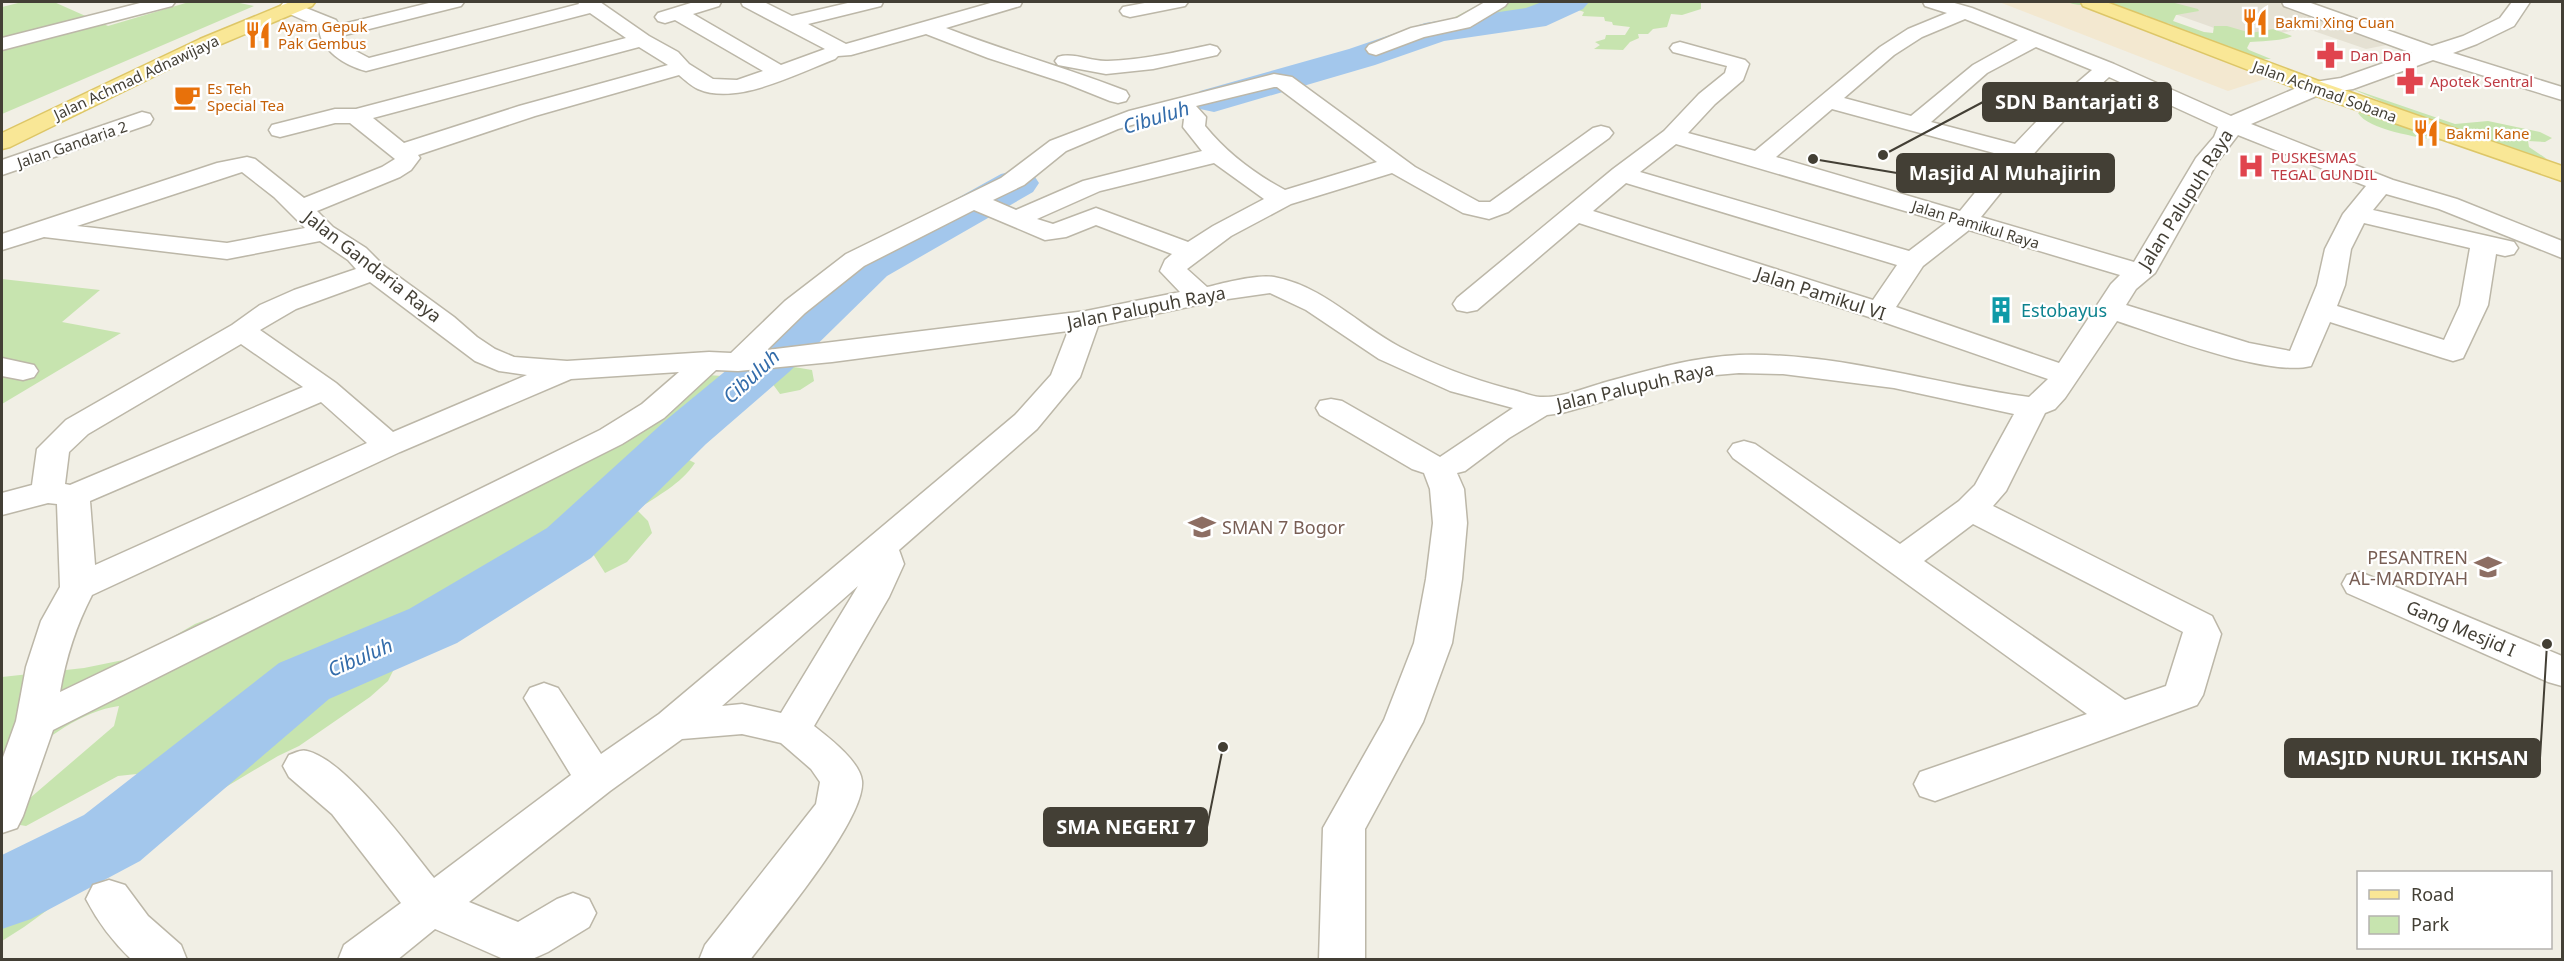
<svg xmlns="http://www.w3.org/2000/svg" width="2564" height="961" viewBox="0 0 2564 961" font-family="'Noto Sans',sans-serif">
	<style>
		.residential { fill: #e5e1d3 }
		.commercial { fill: #f3e8d0 }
		.green { fill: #c7e4af }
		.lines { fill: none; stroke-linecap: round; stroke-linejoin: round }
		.river { fill: #a3c7ec; fill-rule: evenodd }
		.minor-casing { stroke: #bcb7a8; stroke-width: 3 }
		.primary-casing { stroke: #ddc667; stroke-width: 3 }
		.minor { fill: #fff; fill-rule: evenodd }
		.primary { fill: #f9e796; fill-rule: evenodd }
		.labels { text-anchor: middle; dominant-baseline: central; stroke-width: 4.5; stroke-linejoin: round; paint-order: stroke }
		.far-food-label { font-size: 15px; fill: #c56008; stroke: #fff; text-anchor: start }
		.far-health-label { font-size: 15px; fill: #be3a42; stroke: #fff; text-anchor: start }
		.far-street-label { font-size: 15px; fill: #433f35; stroke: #fff }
		.street-label { font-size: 18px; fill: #433f35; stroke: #fff }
		.culture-label { font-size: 18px; fill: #0d838f; stroke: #fff; text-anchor: start }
		.education-label { font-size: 18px; fill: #785e54; stroke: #fff; text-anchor: start }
		.water-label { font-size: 20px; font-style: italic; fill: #336caa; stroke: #fff }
		.leader { fill: none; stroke: #433f35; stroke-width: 2 }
		.callout-dot { fill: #433f35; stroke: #fff; stroke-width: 2 }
		.callout { fill: #433f35; stroke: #433f35; stroke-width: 2 }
		.callout-label { font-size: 20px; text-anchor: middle; font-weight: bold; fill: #fff }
	</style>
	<rect width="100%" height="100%" fill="#f1efe5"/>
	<path class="residential" d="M2141,2h136l120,41 -31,6 -61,-21 -57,12z"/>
	<path class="commercial" d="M1999,2h78l194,75 -43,14z"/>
	<path class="green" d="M22,2h32l54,24 81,-24h46l19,4 -252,108v-107z
		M1490,2h220h-9v7l-19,6 -11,-1 -4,13 -14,2 -5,5h-10l1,4 -9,4 -7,8 -29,-1 6,-4 -5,-3 10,-3 1,-4h19l5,-8 -17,-2 -1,-3 -7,-1 -1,-4 -22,-1 2,-4c-9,-4 -31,-6 -40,-4 -8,2 -11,6 -19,4v7l-7,5 -10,-2 7,-6 -24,-3c-7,15 -23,10 -36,7v-3l19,-10 15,-3z
		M2067,2h104l27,7 1,2 -23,4 -3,6 31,11 9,1 1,-7h13l24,7 22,-4 19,7c-8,5 -32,5 -42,6l-3,6 2,2 22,9h-11l-23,-9 -33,3 -35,-12 -2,-4 26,-2 -23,-11 -15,-3 -9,-6 -23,-4c-12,-11 -38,-1 -56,-9z
		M2350,88l105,36 33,-3 52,11 12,6 -7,4 -17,-1 1,6 18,12 -100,-20 -9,2c-19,-4 -70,-11 -80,-28l24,-6 3,-4z
		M2,279l98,11 -38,32 59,11 -119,71z
		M794,367l18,3 2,11 -14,9 -20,4 -8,-11c-59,1 -63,18 -95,61l4,12 14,7c-15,22 -37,32 -58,47l11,11 4,12 -25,29 -22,11 -17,-27 -19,-3 -119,75 -17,8 -28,21 -17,34 -18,16 -71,49 -21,10 -151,90 -28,20 -24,24 -51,37 -22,14v-47l115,-75 24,-23 5,-23 -28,3 -92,50 -24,-4 112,-96 5,-20c-44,6 -86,42 -117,72v-101l82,-9 54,-11 57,-33 59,-23 254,-126 29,-7 171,-93 42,3z"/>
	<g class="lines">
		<path class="river" d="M1542,2h47l-6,7 -37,17 -102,15 -69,24 -161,47 -14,-3 -6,-9 6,-9 149,-42 76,-26 101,-15z
			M1017,170l16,4 6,9 -6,9 -146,84 -98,96 -83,72 -115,114 -134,85 -128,56 -189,162 -109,58 -29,10v-74l82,-40 195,-152 130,-54 138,-81 119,-108 85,-70 102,-94 148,-82z"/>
		<defs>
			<path id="minor" d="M144,2h31l-3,4 -170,44v-12z
				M291,2l45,18 3,5 94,-23h31l-3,4 -120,30 7,11 21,11 210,-54 -1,-2h22l49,34 29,16 11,12 24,15 24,1 26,-9 -88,-51 -10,3 -7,-2 -3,-4 3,-4 36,-11h27l-2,4 -26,8 88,51 44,-16 -82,-43 -2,-4h23l28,14 60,-14h31l-2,4 -73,18 38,20 148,-42h28l-2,4 -74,22c59,23 121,40 180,63l3,5 -3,5 -8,2 -8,-2 -45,-18 -77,-25 -62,-24 -75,21 -13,1 -3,3c-37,14 -98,47 -137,30 -7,-3 -13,-9 -19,-14l-144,41 -117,39 2,3 -9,12 -11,7 -83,34 16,16 33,21 18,18 70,51 23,20 18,12 19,8 53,4 142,-9 22,1 54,-52 61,-47 155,-76 49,-37 79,-30 145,-37 18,3 123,90 64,35h11l103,-74 8,-2 8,2 4,5 -4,5 -101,74 -19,7 -26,-6 -71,-40 -101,31 -60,32 -44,33 20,18c17,-4 50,-13 67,-10 49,9 83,47 126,70 34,18 72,32 109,42 10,2 21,7 31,8 22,1 45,-9 66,-15 44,-12 87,-25 133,-27 98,-3 194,29 290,42l19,-18 -179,-62 -290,-94 -102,87 -10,2 -10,-2 -4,-6 4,-6 156,-129 51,-38 35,-37 26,-21 2,-7 -54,-14 -3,-4 3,-4 7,-2 65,18 4,4 -6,16 -28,24 -27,29 67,18 125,-104 28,-18 39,-16 -22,-7 -2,-4h28l21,6 142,56 117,52 77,-33 33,-5 71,-25 -128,-47 -2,-4h26l124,44 31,-10 37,-18 12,-16h18l-16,24 -37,18 -24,9 109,34v13l-129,-40 -80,29 -32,5 -70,30 142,56 64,19 105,42v17l-123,-49 -53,-15 -13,16 141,32 4,6 -4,6 -9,2 -9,-2 -8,51 -25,53 -10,3 -10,-3 -113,-36 -19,44c-43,11 -149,-30 -194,-45l-52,77 -10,11 -10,4 -39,78 -13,15 219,110 9,18 -18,61 -6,10 -262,96 -15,-5 -6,-12 6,-12 167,-58 -354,-256 -5,-7 5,-7 11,-3 11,3 145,100 59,-43 16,-16 39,-71 -120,-26 -111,-14 -44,-1 -35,3 -32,6 -110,31 -15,2 -38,23 -44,33 -8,2 7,16 3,34 -5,56 -10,64 -29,79 -58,107v131h-46l4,-132 61,-108 30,-77 12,-64 7,-56 -3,-34 -6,-16 -12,-4 -92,-54 -4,-7 4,-7 11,-2 11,2 98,56 73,-49 -63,-17 -71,-32 -73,-49 -36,-17 -49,7 -123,26 -18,51 -43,52 -138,121 5,14 -15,33 -75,129c14,11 46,35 48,55 4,38 -86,144 -112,179h-51l6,-15 111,-141 4,-22 -9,-13 -30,-26 -39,-9 -60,5 -72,52 -141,111 49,20 39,-23 16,-6 16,6 7,14 -7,14 -41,25 -18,8 -29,-2 -66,-29 -38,31h-59l6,-15 57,-42 -69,-89 -43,-37 -6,-11 6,-11c6,-2 12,-6 18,-4 39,9 101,95 127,127l137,-103 -47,-77 6,-10 14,-5 14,5 43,66 58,-40 356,-299 36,-40 17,-44 -236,31 -94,9 -22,-1 -52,48 -42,26 -569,286 -30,86 -6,12 -15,5v-73l14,-39 10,-54 15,-46 19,-34 -3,-83 -9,-1 -46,12v-22l30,-8 5,-36 29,-29 166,-95 28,-20 34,-15 62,-21 -8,-9 -28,-19 -93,18 -183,-22 -42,13v-16l215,-71 30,-6 8,2 49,39 78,-31 13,-8 -45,-36h-15l-55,14 -8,-2 -3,-5 3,-5 63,-16h21l270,-71 -36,-25 -224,58c-20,-5 -47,-21 -47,-44l-36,-16 -3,-4 3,-4zM1965,19l53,21 -45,25 -62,51 -67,-18 50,-43 28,-18zM639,47l29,18 -149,41 -115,37 -31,-25zM2036,47l56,23 -34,29 -43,45 -84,-22 56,-49zM2109,77l109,50 -4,10 -18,21 -62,104 -153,-45c40,-50 80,-97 128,-140zM1274,87h3l100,75 -92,28c-30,-16 -58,-37 -80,-64l1,-9 -10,-11zM1832,109l173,47 -45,55 -184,-54zM1176,112l8,7 -1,8 19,24 -119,30 -67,29 -23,-10 31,-15 42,-34 52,-22zM2238,135l128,51 -23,28 -18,35 -8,36 -27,66 -41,-8 -123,-38 10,-16 19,-16 63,-112zM1676,144l270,79 -37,28 -269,-79zM1214,163l50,36 -51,27 -25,16 -92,-34 -43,16 -16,-5 63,-28zM242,172l32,25 31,31 -78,15 -150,-17zM1626,183l271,82 -24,35 -280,-89zM974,210l71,30 21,-3 30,-12 76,29 -7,6 -5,11 20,21 -94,19 -319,39 38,-37 59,-47zM2364,223l106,25 -10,57 -16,35 -107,-34 8,-21 6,-36zM1969,230l151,45 -9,9 -52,79 -163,-56 27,-41zM370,282l105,79 24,10 28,4 -134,57 -57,-49 -76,-53 36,-21zM241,344l62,43 -233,98 -5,-1 4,-32 19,-18zM679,372l-37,32 -42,26 -263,129 -277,133c6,-35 16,-66 32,-97l308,-143 171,-73zM321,402l46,41 -272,122 -5,-64zM1973,524l210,108 -17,54 -41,14 -201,-139zM858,586l-77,127 -39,-9 -20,2z
				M1150,2h38l-3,4 -55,11 -7,-2 -3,-4 3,-4z
				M1485,2h23l-3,4 -35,21 -46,10 -48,18 -7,-2 -3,-4 3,-4 42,-17 46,-10z
				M1210,45l7,2 3,4 -3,4 -64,14 -47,5 -48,-9 -3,-4 3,-4c16,-5 33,5 50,4 35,-1 68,-9 102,-16z
				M142,112l8,2 3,5 -3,5 -148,51v-15z
				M2,358l32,7 4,6 -4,6 -11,3 -21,-4z
				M2360,572l202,84v30l-14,-4 -201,-89 -5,-9 5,-9z
				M109,880l16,5 23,31 33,29 6,15h-55c-19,-18 -34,-38 -46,-61l7,-14z"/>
			<path id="primary" d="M290,2h25l-3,4 -98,41 -204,100 -8,2v-16l198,-94z
				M2081,2h25l218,81 238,83v15l-254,-88 -225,-87z"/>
		</defs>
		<use href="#minor" class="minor-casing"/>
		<use href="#primary" class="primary-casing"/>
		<use href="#minor" class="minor"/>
		<use href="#primary" class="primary"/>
	</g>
	<defs>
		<symbol id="restaurant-bare" viewBox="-9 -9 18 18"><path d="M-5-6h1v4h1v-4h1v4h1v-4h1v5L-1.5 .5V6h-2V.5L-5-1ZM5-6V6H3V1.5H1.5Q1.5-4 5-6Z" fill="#e8710a" stroke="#fff" stroke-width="2.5" paint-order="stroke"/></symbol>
		<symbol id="pharmacy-bare" viewBox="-9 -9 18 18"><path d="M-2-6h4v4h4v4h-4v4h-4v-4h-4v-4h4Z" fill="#e0444e" stroke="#fff" stroke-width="2.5" paint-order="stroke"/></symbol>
		<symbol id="cafe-bare" viewBox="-9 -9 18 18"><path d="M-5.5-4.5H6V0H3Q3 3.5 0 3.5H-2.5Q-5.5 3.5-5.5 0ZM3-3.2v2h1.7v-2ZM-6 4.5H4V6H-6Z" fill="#e8710a" stroke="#fff" stroke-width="2.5" paint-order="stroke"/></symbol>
		<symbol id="hospital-bare" viewBox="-9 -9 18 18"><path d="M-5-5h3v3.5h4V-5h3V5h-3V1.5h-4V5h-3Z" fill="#e0444e" stroke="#fff" stroke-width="2.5" paint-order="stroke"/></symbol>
		<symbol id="building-bare" viewBox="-9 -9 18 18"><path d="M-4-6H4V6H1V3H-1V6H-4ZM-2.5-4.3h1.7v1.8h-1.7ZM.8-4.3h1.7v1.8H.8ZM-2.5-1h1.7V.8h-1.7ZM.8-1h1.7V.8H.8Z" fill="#0f9aa8" stroke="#fff" stroke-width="2.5" paint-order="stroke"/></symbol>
		<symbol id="school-bare" viewBox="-9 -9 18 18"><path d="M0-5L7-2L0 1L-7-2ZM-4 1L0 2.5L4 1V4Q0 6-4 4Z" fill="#8d6e63" stroke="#fff" stroke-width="2.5" paint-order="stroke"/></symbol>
	</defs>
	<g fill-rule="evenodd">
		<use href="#restaurant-bare" x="2236" y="3" width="38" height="38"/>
		<use href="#restaurant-bare" x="239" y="16" width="38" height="38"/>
		<use href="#pharmacy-bare" x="2311" y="36" width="38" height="38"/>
		<use href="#pharmacy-bare" x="2391" y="62" width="38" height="38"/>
		<use href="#cafe-bare" x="168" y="78" width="38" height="38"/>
		<use href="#restaurant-bare" x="2407" y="114" width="38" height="38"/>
		<use href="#hospital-bare" x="2232" y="147" width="38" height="38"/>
		<use href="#building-bare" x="1982" y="291" width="38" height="38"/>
		<use href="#school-bare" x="1183" y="508" width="38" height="38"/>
		<use href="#school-bare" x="2469" y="548" width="38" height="38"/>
	</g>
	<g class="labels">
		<g class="far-food-label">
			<text x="2275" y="22">Bakmi Xing Cuan</text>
			<text x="278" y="26">Ayam Gepuk<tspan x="278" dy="17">Pak Gembus</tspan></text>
			<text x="207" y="88">Es Teh<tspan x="207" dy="17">Special Tea</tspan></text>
			<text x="2446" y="133">Bakmi Kane</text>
		</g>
		<g class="far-health-label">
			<text x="2350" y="55">Dan Dan</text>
			<text x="2430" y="81">Apotek Sentral</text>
			<text x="2271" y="157">PUSKESMAS<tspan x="2271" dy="17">TEGAL GUNDIL</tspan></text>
		</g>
		<g class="far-street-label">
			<text transform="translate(136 77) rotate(-25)">Jalan Achmad Adnawijaya</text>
			<text transform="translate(2325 91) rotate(20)">Jalan Achmad Sobana</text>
			<text transform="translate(72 144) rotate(-19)">Jalan Gandaria 2</text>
			<text transform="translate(1976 224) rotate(17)">Jalan Pamikul Raya</text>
		</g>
		<g class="street-label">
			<text transform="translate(2185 199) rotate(-58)">Jalan Palupuh Raya</text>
			<text transform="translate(373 266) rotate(38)">Jalan Gandaria Raya</text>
			<text transform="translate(1821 293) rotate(18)">Jalan Pamikul VI</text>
			<text transform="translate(1146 307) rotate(-11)">Jalan Palupuh Raya</text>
			<text transform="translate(1635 386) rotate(-13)">Jalan Palupuh Raya</text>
			<text transform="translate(2461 628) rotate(23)">Gang Mesjid I</text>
		</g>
		<g class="culture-label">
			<text x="2021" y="310">Estobayus</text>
		</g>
		<g class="education-label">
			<text x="1222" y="527">SMAN 7 Bogor</text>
			<text x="2468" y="557" text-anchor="end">PESANTREN<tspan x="2468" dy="21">AL-MARDIYAH</tspan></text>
		</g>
		<g class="water-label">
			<text transform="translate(1156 117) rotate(-17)">Cibuluh</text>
			<text transform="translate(751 376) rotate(-43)">Cibuluh</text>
			<text transform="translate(360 657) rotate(-23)">Cibuluh</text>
		</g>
	</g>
	<path class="leader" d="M1883 155L1983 102M1813 159L1897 173M2547 644L2540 758M1223 747L1207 827"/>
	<g class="callout-dot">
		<circle cx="1883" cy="155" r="6"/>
		<circle cx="1813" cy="159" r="6"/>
		<circle cx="2547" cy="644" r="6"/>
		<circle cx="1223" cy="747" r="6"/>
	</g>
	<g class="callout">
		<rect x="1983" y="83" width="188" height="38" rx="6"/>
		<rect x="1897" y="154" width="217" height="38" rx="6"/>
		<rect x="2285" y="739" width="255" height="38" rx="6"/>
		<rect x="1044" y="808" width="163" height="38" rx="6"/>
	</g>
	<g class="callout-label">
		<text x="2077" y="109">SDN Bantarjati 8</text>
		<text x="2005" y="180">Masjid Al Muhajirin</text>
		<text x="2413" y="765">MASJID NURUL IKHSAN</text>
		<text x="1126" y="834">SMA NEGERI 7</text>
	</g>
	<rect width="2564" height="961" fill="none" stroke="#433f35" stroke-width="6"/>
	<rect x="2357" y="871" width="195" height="78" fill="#ffffff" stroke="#b4b2ae" stroke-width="1.5"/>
	<rect x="2369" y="890" width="30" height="9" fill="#f9e796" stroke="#b4b2ae" stroke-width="1.5"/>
	<text x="2411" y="901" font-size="18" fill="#433f35">Road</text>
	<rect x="2369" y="916" width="30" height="18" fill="#c7e4af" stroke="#b4b2ae" stroke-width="1.5"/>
	<text x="2411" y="931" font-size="18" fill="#433f35">Park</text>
</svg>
